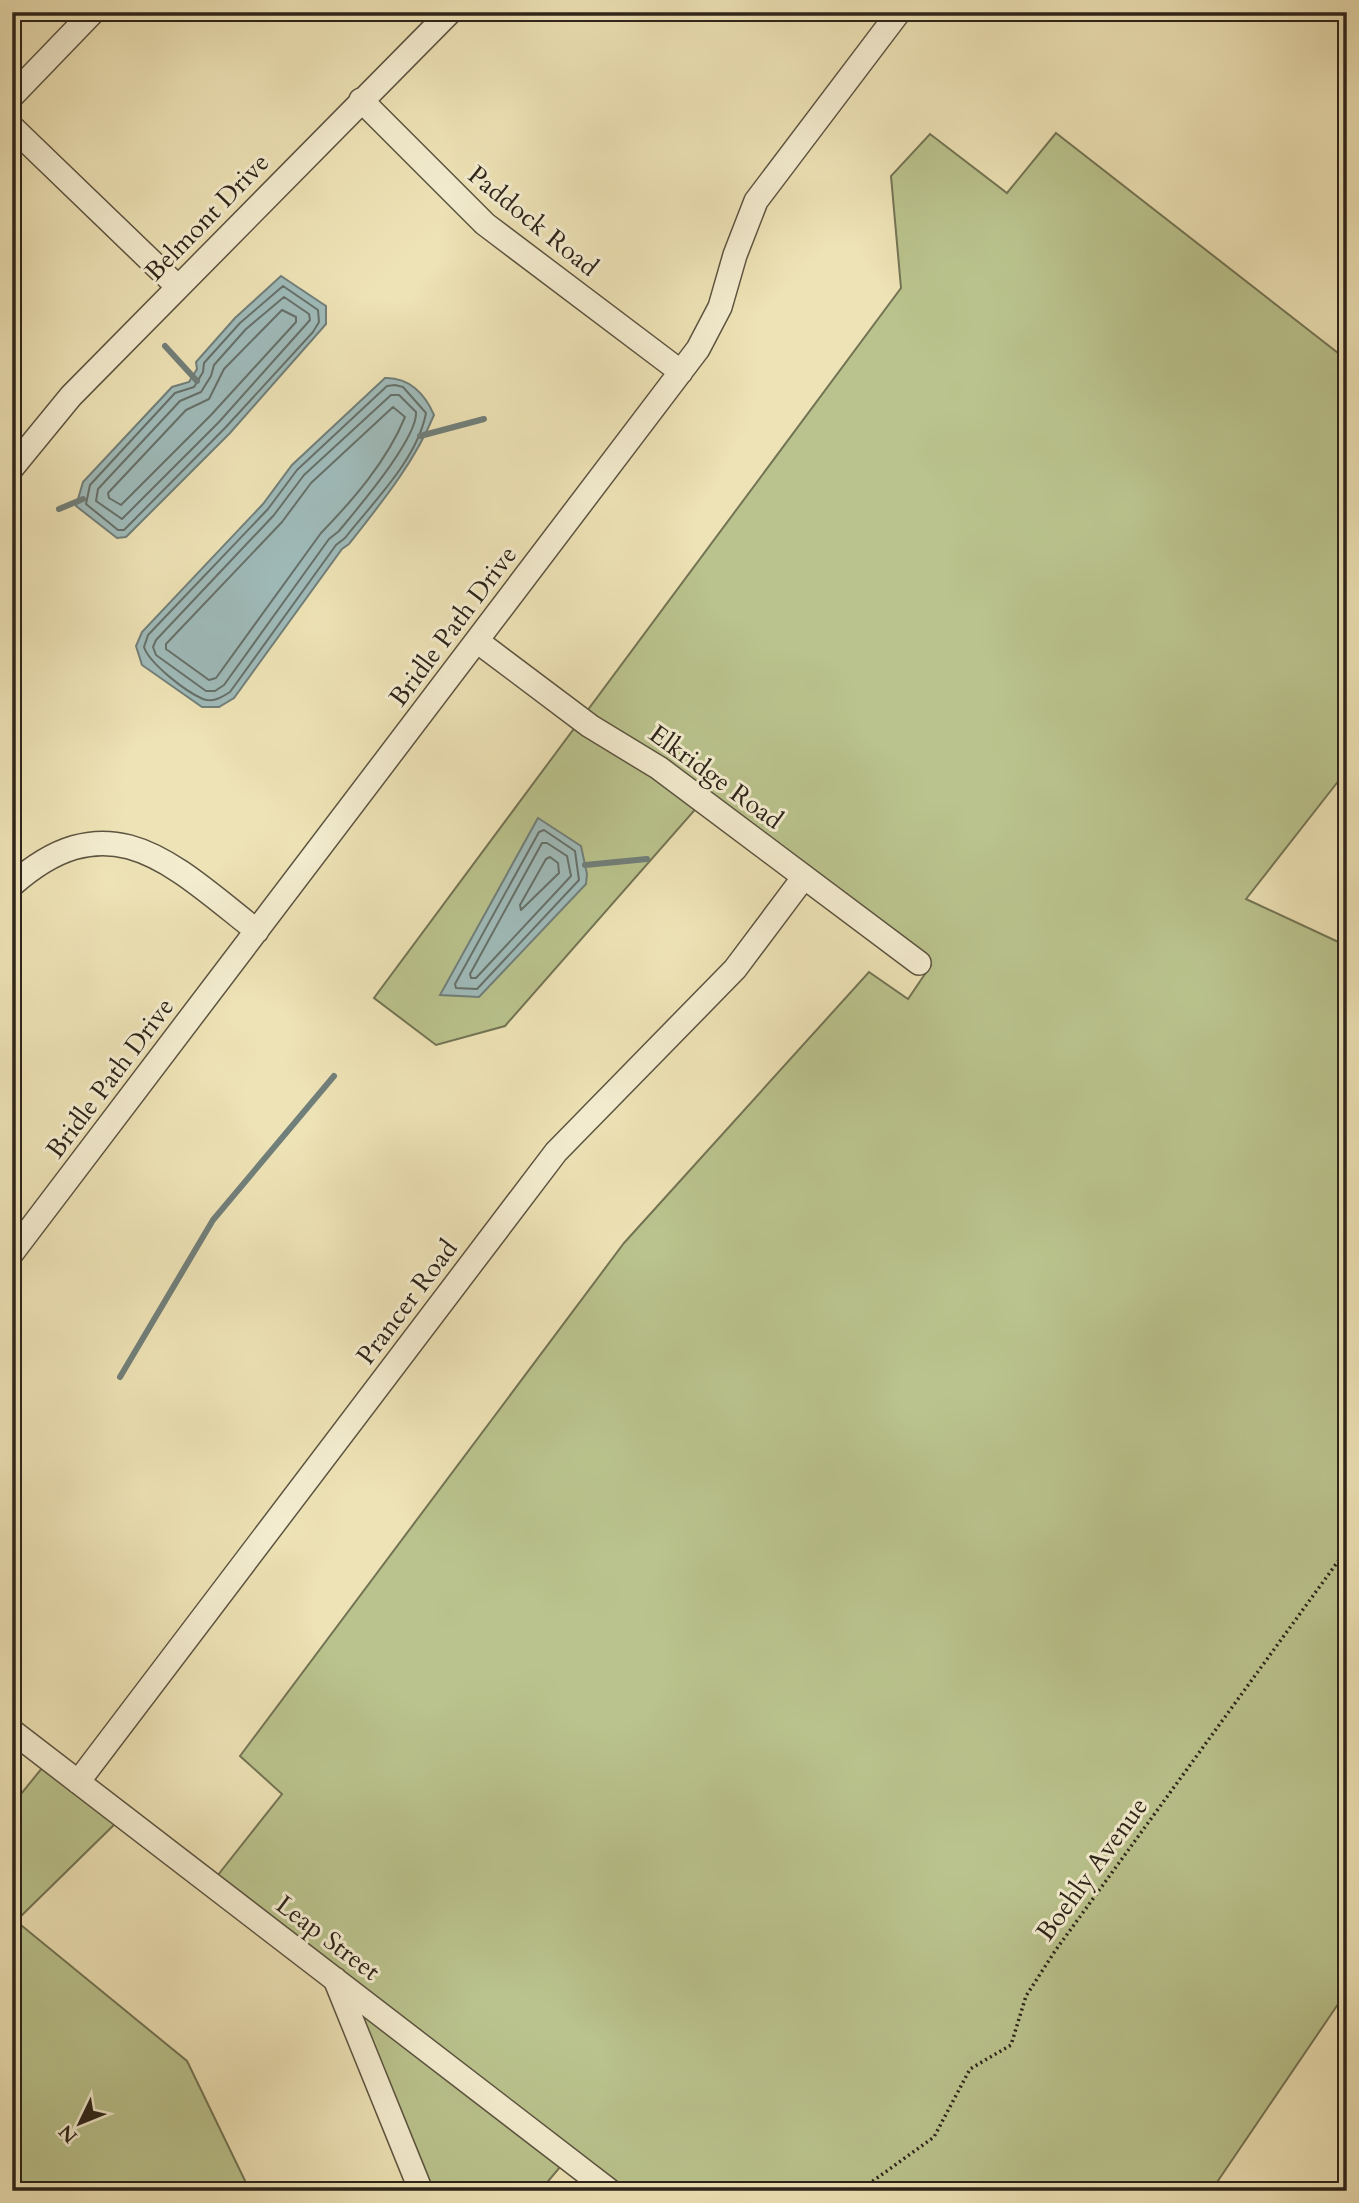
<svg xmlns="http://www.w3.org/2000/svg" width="1359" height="2203" viewBox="0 0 1359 2203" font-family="Cardo,serif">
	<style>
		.green { fill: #bac38d; stroke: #737454; stroke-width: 2 }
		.water { fill: #9fbbba; stroke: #717f7a; stroke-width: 2 }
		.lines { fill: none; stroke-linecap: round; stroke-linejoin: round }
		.shore { stroke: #66706a; stroke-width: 2 }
		.stream { stroke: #717f7a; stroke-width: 6 }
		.minor-casing { stroke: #5c5441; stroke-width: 26 }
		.path { stroke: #2c241a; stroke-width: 3.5; stroke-dasharray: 2 3.5; stroke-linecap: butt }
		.minor { stroke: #f4edd0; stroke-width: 23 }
		.labels { text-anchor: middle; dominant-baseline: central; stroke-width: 6; stroke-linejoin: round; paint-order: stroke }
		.street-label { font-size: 26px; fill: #2c241a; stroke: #f4edd0 }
	</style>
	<rect width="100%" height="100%" fill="#eee3b6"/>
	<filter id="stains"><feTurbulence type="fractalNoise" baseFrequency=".00286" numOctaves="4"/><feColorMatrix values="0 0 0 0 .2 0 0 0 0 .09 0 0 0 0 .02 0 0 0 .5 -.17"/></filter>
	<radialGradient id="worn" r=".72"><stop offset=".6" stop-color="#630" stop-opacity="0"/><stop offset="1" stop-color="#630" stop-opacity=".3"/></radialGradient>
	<path class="green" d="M1056,133l291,227v410l-101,129 101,47v1045l-136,200h-594l-47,-36 -30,36h-120l-90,-221 -116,-90 68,-86 -42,-38 384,-513 245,-271 39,27 23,-34 -225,-168 -201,229 -69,19 -62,-47 527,-710 -10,-112 39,-42 77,59z
		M51,1757l75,56 -110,108 171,140 63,130h-238v-386z"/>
	<path class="water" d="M281,276l45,30v18l-96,109 -104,104 -9,1 -41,-32 7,-24 89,-95 17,-5 8,-13 -1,-7 39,-44z
		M385,378c24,-1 40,16 49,37 -20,48 -52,87 -85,129l-7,5 -108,149 -15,9h-17l-60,-42 -6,-19 6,-14 121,-128 29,-39z
		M538,818l43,28 6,28 -1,10 -107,113 -39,-2z"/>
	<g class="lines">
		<path class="shore" d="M283,286l35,24 1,12 -6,10 -88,96 -101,102h-6l-32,-26 4,-19 85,-92 19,-6 9,-15 1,-9 36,-40z
			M284,297l25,17 1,6 -91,102 -97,97 -26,-18 2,-12 82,-88 21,-9 10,-16 3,-11 32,-36z
			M282,310l14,7v5l-85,93 -90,90 -12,-7 -1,-5 78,-83 23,-11 15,-30z
			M395,385l8,2 23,26c-9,47 -53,89 -81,125l-9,7 -106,147c-8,5 -17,11 -27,7 -17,-7 -54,-36 -59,-52l4,-12 120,-126 29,-39 90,-84z
			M391,395h8l17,17c2,26 -59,97 -77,119l-10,8 -105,146 -9,6h-9l-50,-36 -3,-8 3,-7 118,-125 30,-40z
			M393,407l12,10c-18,44 -52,83 -84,116l-105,145 -7,2 -43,-31v-5l116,-122 29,-39z
			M544,830l31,21 4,29 -102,109 -21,-1 -1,-4 84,-152z
			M542,843h5l20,13 4,20 -95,102h-5l-1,-4z
			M550,857l8,6 1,10 -38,37 -1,-5 26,-46z"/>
		<path class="stream" d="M165,346l32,35
			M420,436l64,-17
			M59,509l24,-10
			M585,865l62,-6
			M120,1377l93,-157 121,-144"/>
		<defs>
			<path id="minor" d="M12,96l81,-84
				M361,100l124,124 196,148
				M12,127l166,160
				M12,468l59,-72 379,-384
				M477,641l113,85 69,42 260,195
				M12,885c99,-88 162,-19 245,46
				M12,1253l686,-904 22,-42 15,-52 21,-54 143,-189
				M12,1731l598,460
				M78,1782l478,-630 179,-183 69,-92
				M335,1979l86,212"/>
		</defs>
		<use href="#minor" class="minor-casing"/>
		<path class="path" d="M859,2191l75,-54 36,-68 41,-24 15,-49 29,-45 292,-402"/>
		<use href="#minor" class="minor"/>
	</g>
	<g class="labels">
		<g class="street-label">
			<text transform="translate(207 217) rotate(-46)">Belmont Drive</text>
			<text transform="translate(533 221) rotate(39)">Paddock Road</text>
			<text transform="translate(453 626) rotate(-53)">Bridle Path Drive</text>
			<text transform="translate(716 777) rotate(36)">Elkridge Road</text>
			<text transform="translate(110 1078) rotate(-53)">Bridle Path Drive</text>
			<text transform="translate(407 1302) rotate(-53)">Prancer Road</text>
			<text transform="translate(1092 1869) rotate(-54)">Boehly Avenue</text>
			<text transform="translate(328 1938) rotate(37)">Leap Street</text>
		</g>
	</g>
	<rect width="1359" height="2203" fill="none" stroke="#eee3b6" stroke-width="42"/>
	<rect x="14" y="14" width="1331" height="2175" fill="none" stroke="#2c241a" stroke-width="3.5"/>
	<rect x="21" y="21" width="1317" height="2161" fill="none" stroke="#2c241a" stroke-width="2"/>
	<g transform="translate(80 2123) rotate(227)" stroke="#f4edd0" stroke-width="5" paint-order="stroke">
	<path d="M0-5L12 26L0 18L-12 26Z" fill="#2c241a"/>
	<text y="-10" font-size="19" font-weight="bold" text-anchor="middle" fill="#2c241a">N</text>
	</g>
	<rect width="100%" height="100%" filter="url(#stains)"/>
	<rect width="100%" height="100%" fill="url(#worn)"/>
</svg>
